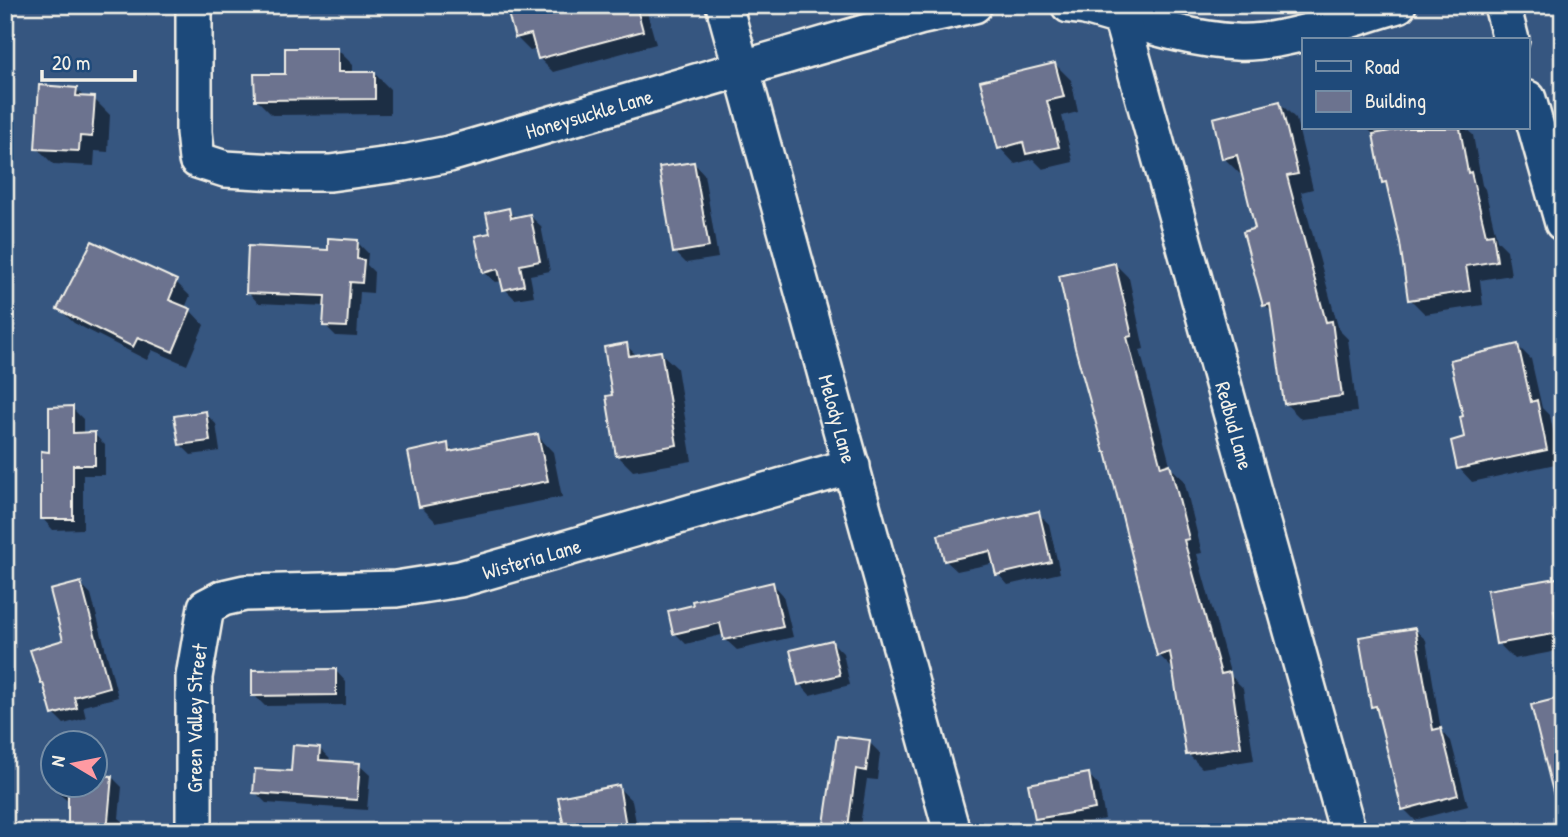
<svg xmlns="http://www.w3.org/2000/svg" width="1568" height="837" viewBox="0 0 1568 837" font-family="'Patrick Hand',sans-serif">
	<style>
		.shadow { fill: #0007 }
		.building { fill: #6c738f; stroke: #f4f1e8; stroke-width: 2 }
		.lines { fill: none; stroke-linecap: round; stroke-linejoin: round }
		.minor-casing { stroke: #f4f1e8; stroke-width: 40 }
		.minor { stroke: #1f4a7a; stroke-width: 35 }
		.labels { text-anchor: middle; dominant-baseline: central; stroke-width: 5; stroke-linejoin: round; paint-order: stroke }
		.street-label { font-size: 21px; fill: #f4f1e8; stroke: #1f4a7a }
	</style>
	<rect width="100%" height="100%" fill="#365680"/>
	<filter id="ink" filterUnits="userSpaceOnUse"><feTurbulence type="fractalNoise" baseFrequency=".0143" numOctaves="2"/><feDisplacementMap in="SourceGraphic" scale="14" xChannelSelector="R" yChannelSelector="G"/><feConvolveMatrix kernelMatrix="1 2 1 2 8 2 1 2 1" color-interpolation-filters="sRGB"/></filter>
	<g filter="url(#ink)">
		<path class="shadow" d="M524,5h121l11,39 -103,28 -14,-14 -2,-9 -7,2 -14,-14z
			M337,49l16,16v9h22l15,15v25l-118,1 -16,-16 31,-23z
			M1055,64l16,16 7,32 -16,4 11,46 -30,7 -10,-10 -18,5 -15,-16z
			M76,89l9,9 9,1 16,16 -2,37 -13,-1 -1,15 -41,-2 -16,-16z
			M1280,103l16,16 17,70 -12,3 38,138 9,9 9,73 -56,7 -16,-16 -12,-89 -8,-9 -8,-76 -14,-56 -3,1 -16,-16z
			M1367,128h98l8,7 9,50 3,4 12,51 10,10 4,25 -31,5 3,25 -58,9 -15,-15 -8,-57 -13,-54 -6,-6 -8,-49h-3z
			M694,163l10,11 14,84 -32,5 -11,-11z
			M508,210l9,9 13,-3 11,10 9,45 -20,4 4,21 -19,3 -10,-10 -2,-8 -8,1 -11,-10 8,-38z
			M357,242l11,11 -1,12 7,7 -1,21 -13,-1 -3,45 -21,-1 -11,-11 1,-19 -68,-3 -10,-11 81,-40z
			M1115,264l14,14 15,71 -4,1 31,118 13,12 18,73 -5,1 34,122 12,12 11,72 -52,8 -14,-14 -15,-85 -14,-14z
			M176,282l14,14 -5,12 5,2 14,15 -17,40 -35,-15 -5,10 -73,-37 -15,-14z
			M626,345l12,12 23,-4 16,15 15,93 -59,10 -16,-16 -3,-58z
			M1517,345l14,14 11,49 8,8 10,47 -88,19 -13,-14 8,-29z
			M72,408l11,11v15h11l11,11v30h-22v54l-30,1 -10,-11 8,-66z
			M205,413l11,11 4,27 -29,4 -11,-11z
			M538,436l15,16 9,45 -126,25 -16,-16 27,-61 8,8z
			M1038,513l11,11 11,49 -52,12 -10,-11 -3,-11 -38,8 -11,-10z
			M1563,579v71l-49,9 -16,-16z
			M81,584l10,10 27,103 -35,9 3,12 -22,6 -10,-10 -8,-28 -4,-3 23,-42z
			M773,584l10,11 10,42 -56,13 -11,-10 -1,-6 -39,10 -11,-11z
			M1415,630l11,10 15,90 10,11 17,65 -53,14 -11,-11 -24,-95 -8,-8z
			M832,642l11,11 7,32 -40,10 -10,-11z
			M336,671l10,11v23l-81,1 -11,-11z
			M869,742l11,11 -3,27 -10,-1 -8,53h-24l-9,-9z
			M319,748l11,11 -1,4 30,2 11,10 -3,35 -101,-7 -11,-11 38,-19z
			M94,752l11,11 -1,13h7l11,11 -3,31 5,4v10h-54v-29l-13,-11v-8h37z
			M1089,775l10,11 6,33 -58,10 -11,-11z
			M618,787l14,14 6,31h-71z
			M708,824l8,8h-37z"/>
		<path class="building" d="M523,5h113l7,26 -105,28 -7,-25 -16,4 -8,-28z
			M285,48h53v24h37v27l-120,1 -1,-26h31z
			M1055,63l9,34 -17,4 12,46 -33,7 -3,-12 -25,7 -18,-68z
			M39,85l38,3 -1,8 19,1 -3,40 -12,-1 -1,15 -44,-2z
			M1280,101l18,73 -11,2 39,146 6,-1 10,75 -58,8 -14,-100 -7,2 -20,-74 12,-4 -18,-73 -15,4 -9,-41z
			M1408,128h52l8,45 3,-1 15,63 7,-1 4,27 -31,5 4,25 -62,9 -8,-57 -14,-61 -4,1 -9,-49z
			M694,162l15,85 -36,6 -14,-86z
			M509,208l2,10 19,-4 10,47 -20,4 4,20 -21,5 -5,-21 -15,4 -8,-37 15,-3 -4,-20z
			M328,238l30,2 -1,19 7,1 -2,23 -12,-1 -3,45 -24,-1 2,-30 -79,-3 2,-47 80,4z
			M92,241l85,39 -8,20 22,9 -18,43 -35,-15 -5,10 -76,-38z
			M1115,263l17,73 -5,1 34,130 9,-3 19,75 -5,1 37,134 9,-2 11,75 -55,8 -16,-103 -13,4 -51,-204h-2l-29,-104 -16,-72z
			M627,343l2,13 32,-5 16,94 -61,11 -10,-60 6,-1 -8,-48z
			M1518,344l13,58 6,-2 10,50 -90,19 -6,-28 13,-4 -4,-20 3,-1 -13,-56z
			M73,406v27l22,-1v33h-22v54h-32v-68l8,1v-45z
			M206,411l4,30 -31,4 -5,-29z
			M538,434l10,47 -129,26 -11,-55 40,-9 1,9z
			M1039,511l12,51 -55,13 -6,-24 -46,10 -6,-26z
			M1563,577v32l-9,1 5,23 -63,11 -9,-54z
			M81,582l28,105 -35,10 3,11 -25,7 -9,-32h-2l-11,-33 33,-10 -13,-50z
			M773,582l10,45 -59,13 -4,-17 -47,11 -5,-23 25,-6 -1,-4z
			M1415,628l18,102 8,-2 17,67 -56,15 -26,-104 -5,1 -12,-70z
			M832,640l8,35 -42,10 -8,-35z
			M336,669v26l-84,1v-26z
			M1563,697v98l-9,1 -23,-91z
			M837,736l33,4 -4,31 -10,-2 -8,58 -24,-3z
			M293,745l27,2 -1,13 41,3 -3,37 -104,-7 2,-24 36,2z
			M1089,773l6,36 -60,10 -7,-35z
			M94,775l18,1 -5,56h-39v-47h26z
			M619,785l8,47h-62l-7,-35z"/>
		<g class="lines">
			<defs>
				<g id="minor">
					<path id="s1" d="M194,5v127l3,28 28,9 71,4h34l74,-10 45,-9 470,-137 55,-12"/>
					<path id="s2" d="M724,5l228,827"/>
					<path d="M1069,5l16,2c48,13 102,33 151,35 46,3 116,-24 162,-37"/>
					<path d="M1502,5l9,35"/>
					<path id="s3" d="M1121,17l227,815"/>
					<path d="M1528,99l35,124"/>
					<path id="s4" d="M194,832v-155l12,-70 17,-9 22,-5 151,-4 64,-10 392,-113"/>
				</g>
			</defs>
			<use href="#minor" class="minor-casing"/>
			<use href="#minor" class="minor"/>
		</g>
	</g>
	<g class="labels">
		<g class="street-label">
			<text stroke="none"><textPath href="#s1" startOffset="556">Honeysuckle Lane</textPath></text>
			<text stroke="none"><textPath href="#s2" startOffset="429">Melody Lane</textPath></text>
			<text stroke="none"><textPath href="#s3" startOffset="424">Redbud Lane</textPath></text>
			<text stroke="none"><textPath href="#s4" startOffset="558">Wisteria Lane</textPath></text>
			<text stroke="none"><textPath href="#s4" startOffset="114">Green Valley Street</textPath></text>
		</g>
	</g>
	<rect width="1568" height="837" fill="none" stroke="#1f4a7a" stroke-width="28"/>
	<rect x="14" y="14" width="1540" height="809" fill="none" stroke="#f4f1e8" stroke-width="2.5" filter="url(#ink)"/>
	<rect x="1302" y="38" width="228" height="91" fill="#1f4a7a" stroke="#748da6" stroke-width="2"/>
	<rect x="1316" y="61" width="35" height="10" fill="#1f4a7a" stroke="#748da6" stroke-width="2"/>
	<text x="1365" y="74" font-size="21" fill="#f4f1e8">Road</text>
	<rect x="1316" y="91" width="35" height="21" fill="#6c738f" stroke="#748da6" stroke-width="2"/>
	<text x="1365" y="108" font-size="21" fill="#f4f1e8">Building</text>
	<g transform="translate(74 764) rotate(280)"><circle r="33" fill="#1f4a7a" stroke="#748da6" stroke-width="2"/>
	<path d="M0-5L12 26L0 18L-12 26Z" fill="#ff9aa2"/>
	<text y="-10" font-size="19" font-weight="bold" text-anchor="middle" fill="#f4f1e8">N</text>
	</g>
	<path d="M42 70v10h93v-10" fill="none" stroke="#f4f1e8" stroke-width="3.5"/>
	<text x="52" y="70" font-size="21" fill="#f4f1e8" stroke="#1f4a7a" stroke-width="5" paint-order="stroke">20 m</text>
</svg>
